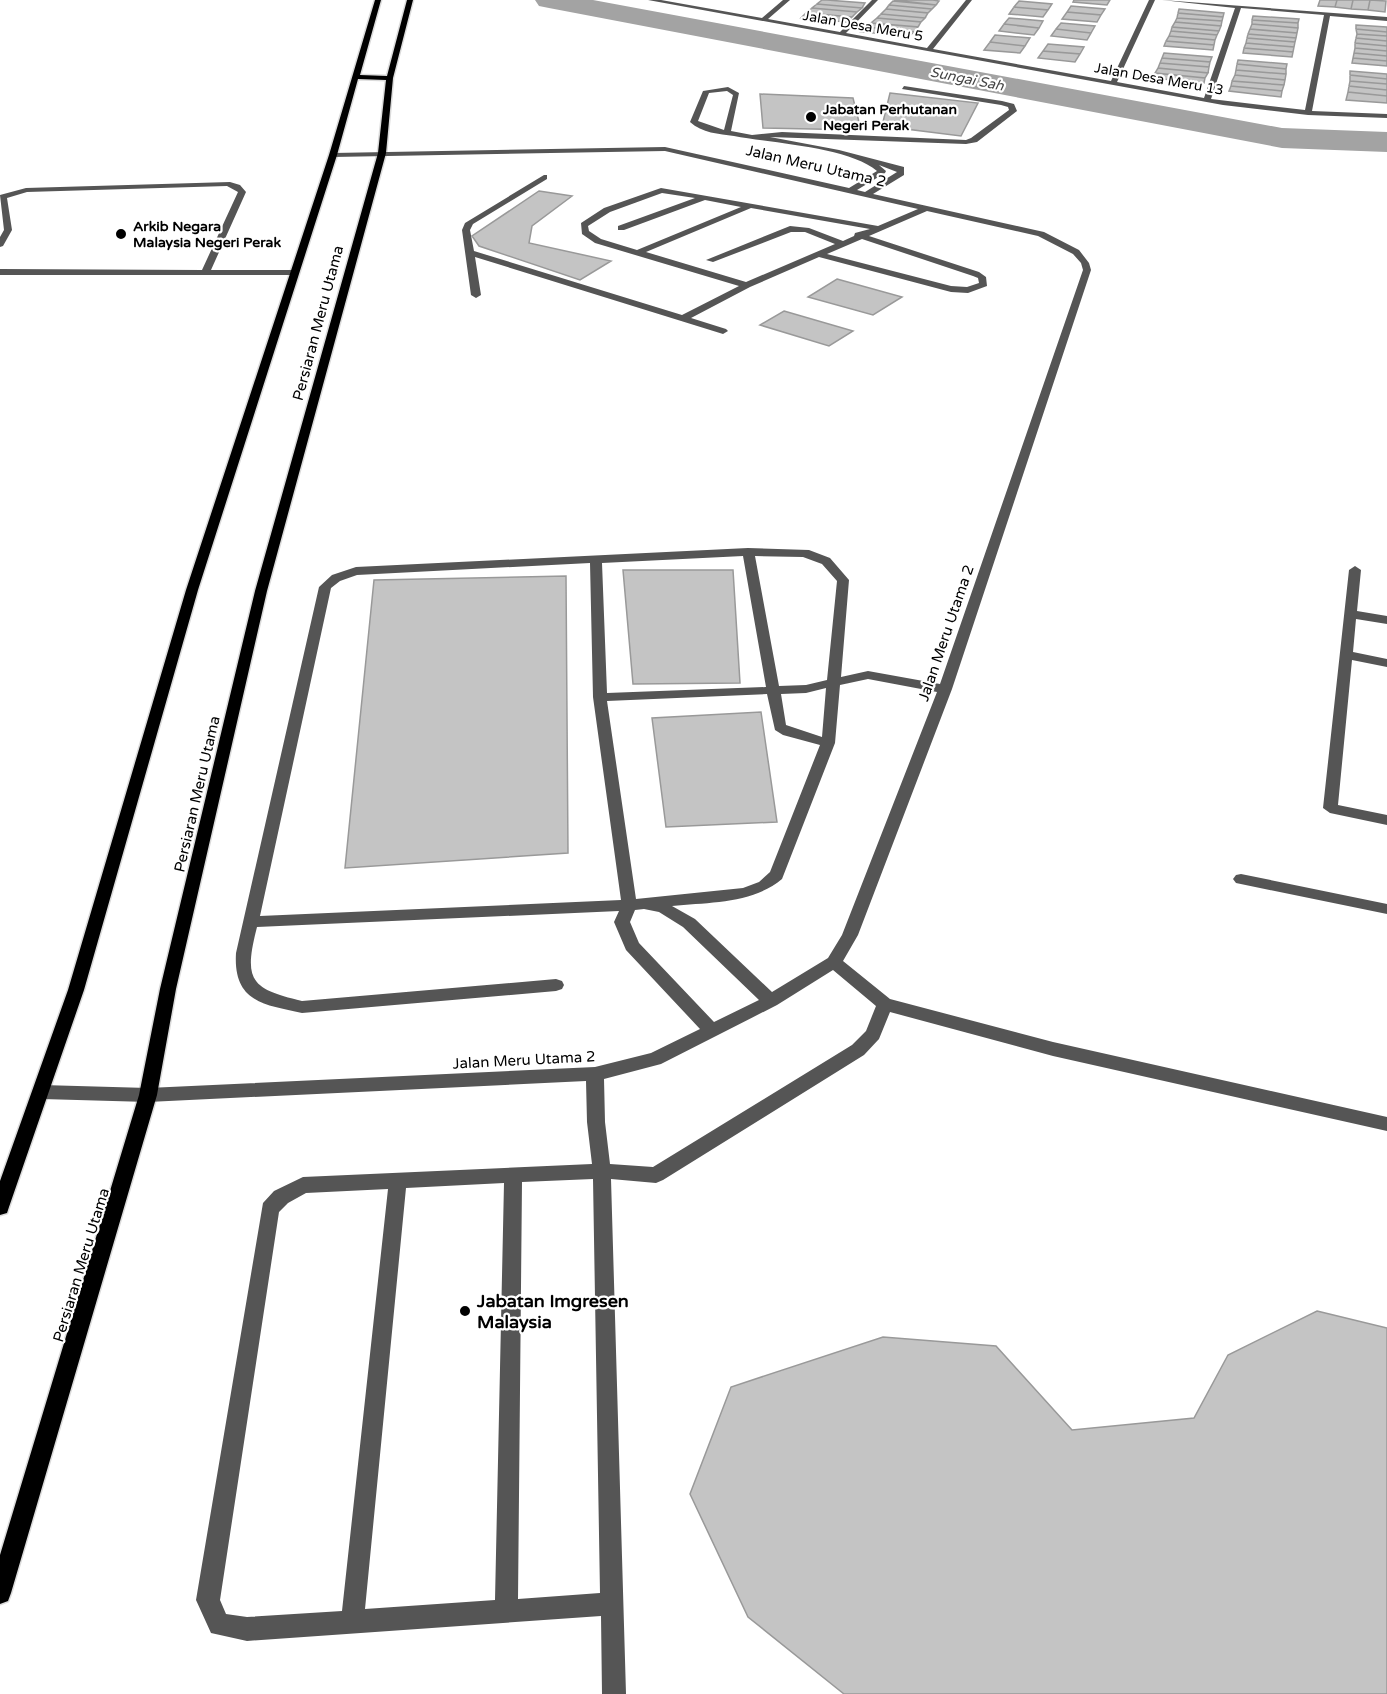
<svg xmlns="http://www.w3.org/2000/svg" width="1387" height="1694" viewBox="0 0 1387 1694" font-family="'Varela Round',sans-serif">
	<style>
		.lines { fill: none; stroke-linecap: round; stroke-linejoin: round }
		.river { fill: #a3a3a3; fill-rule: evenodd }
		.building { fill: #c4c4c4; stroke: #999; stroke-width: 1.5 }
		.major-casing { stroke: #dbdbdb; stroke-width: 3 }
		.minor { fill: #555; fill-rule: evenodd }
		.major { fill: #000; fill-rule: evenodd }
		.poi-dot { fill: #000; stroke: #fff; stroke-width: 2 }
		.labels { text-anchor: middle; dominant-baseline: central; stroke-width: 4.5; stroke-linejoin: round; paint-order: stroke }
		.far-street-label { font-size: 14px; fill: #000; stroke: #fff }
		.far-water-label { font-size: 14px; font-style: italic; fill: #444; stroke: #fff }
		.far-poi-label { font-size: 14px; font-weight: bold; fill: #000; stroke: #fff; text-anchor: start }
		.street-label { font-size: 15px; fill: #000; stroke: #fff }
		.near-poi-label { font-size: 18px; font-weight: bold; fill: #000; stroke: #fff; text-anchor: start }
	</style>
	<rect width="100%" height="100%" fill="#fff"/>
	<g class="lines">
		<path class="river" d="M535,0h58l689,128 105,4v20l-105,-4 -733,-140 -10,-2z"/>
	</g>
	<path class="building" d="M822,0h5l38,3 -3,5 -45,-4z
		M894,0h39l6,1 -3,4z
		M1074,0h36l-3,5 -34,-3z
		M1320,0h17l-2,7 -17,-1z
		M1337,0h16l-2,9 -16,-2z
		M1353,0h17l-2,10 -17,-1z
		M1370,0l16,1 -1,11 -17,-2z
		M893,1l43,4 -4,4 -43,-4z
		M1019,1l33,3 -4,6 -34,-3z
		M817,4l45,4 -5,4 -45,-4z
		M889,5l43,4 -4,4 -42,-4z
		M1071,6l34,3 -4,6 -34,-3z
		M1014,7l34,3 -5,7 -34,-3z
		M812,8l45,4 -5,5 -46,-4z
		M886,9l42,4 -3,5 -44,-4z
		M1179,9l45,4 -1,4 -45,-4z
		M1067,12l34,3 -4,7 -35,-3z
		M806,13l46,4 -6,5 -45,-4z
		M1178,13l45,4 -1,4 -45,-3z
		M881,14l44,4 -4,4 -44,-4z
		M1253,16l46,3 -1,4 -46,-3z
		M877,18l44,4 -3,5 -47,-4z
		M1009,18l34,3 -4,7 -35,-4z
		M1177,18l45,3 -1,5 -46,-4z
		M1252,20l46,3v5l-46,-4z
		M1175,22l46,4 -2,5 -47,-4z
		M871,23l47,4 -4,5 -48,-5z
		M1061,23l34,3 -4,7 -35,-4z
		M1004,24l35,4 -5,7 -35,-4z
		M1252,24l46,4 -1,5 -47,-4z
		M1356,25l31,2v5l-31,-3z
		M866,27l48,5 -5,4 -48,-4z
		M1172,27l47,4 -2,4 -46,-4z
		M1056,29l35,4 -4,7 -36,-4z
		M1250,29l47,4 -1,5 -48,-4z
		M1356,29l31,3v4l-30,-2z
		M1171,31l46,4 -2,5 -46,-4z
		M1248,34l48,4 -1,4 -48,-4z
		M1357,34l30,2v5l-31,-3z
		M995,35l35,3 -5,8 -35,-4z
		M1169,36l46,4 -1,5 -48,-4z
		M1247,38l48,4 -1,5 -48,-4z
		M1356,38l31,3v5l-32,-3z
		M1166,41l48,4 -1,5 -49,-4z
		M990,42l35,4 -5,7 -36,-3z
		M1246,43l48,4 -1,5 -49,-4z
		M1355,43l32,3v5l-32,-3z
		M1048,44l36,3 -4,7 -37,-3z
		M1244,48l49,4 -1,5 -49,-4z
		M1355,48l32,3v5l-33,-3z
		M1043,51l37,3 -5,8 -37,-4z
		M1164,53l48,4 -2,5 -48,-4z
		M1354,53l33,3v5l-34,-3z
		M1162,58l48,4 -1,5 -49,-4z
		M1353,58l34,3v5l-35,-3z
		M1238,60l49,4 -1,5 -49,-5z
		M1160,63l49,4 -1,6 -50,-5z
		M1237,64l49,5v5l-50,-4z
		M1158,68l50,5 -3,5 -50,-5z
		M1236,70l50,4 -1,6 -50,-5z
		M1350,71l37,3v5l-37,-4z
		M1155,73l50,5 -1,5 -51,-5z
		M1235,75l50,5 -1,5 -52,-4z
		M1350,75l37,4v5l-37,-3z
		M1232,81l52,4 -2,6 -51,-5z
		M1350,81l37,3v6l-38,-4z
		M1231,86l51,5 -1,6 -52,-6z
		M1349,86l38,4v6l-39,-4z
		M1348,92l39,4v7l-41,-3z
		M890,93l88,10 -17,33 -79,-10z
		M760,94l93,4 8,32 -98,-2z
		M539,191l33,5 -40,30 -3,17 82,18 -31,19 -101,-34 -7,-10z
		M837,279l65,18 -29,18 -65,-18z
		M784,311l69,20 -24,15 -69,-21z
		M623,570h110l7,113 -107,1z
		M566,576l2,277 -223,15 29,-288z
		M761,712l16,110 -111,5 -14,-109z
		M1317,1311l70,17v366h-543l-96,-77 -58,-123 41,-107 152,-50 113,9 76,84 122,-12 34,-63z"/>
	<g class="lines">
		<defs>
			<path id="major" d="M375,0h6l-21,75 27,1 20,-76h6l-20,78 -7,75 -119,438 -91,398 -19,106 -146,498 -3,8 -8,3v-49l139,-460 21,-106 95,-398 123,-438 8,-73 -28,-1 -21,76 -139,435 -114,400 -75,217 -2,6 -7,2v-34l68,-191 118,-400 143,-435z"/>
		</defs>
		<use href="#major" class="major-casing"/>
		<path class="minor" d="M648,0h13l101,18 21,-18h7l-22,19 72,13 32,-32h6l-32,33 81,15 39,-48h6l-39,49 178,32 38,-81h6l-38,82 87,16 31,-90 -73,-8 225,17v4l-57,-5 -18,95 75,3v4l-79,-3 -85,-10zM1241,8l83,7 -19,95 -94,-11z
			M904,86l98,15 12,3 3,7 -40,31 -11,2 -196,-7 69,13 65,17v8l-31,19 171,38 35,18 10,13 2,7 -139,419 -94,246 -15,26 47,38 163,43 334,75v14l-334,-75 -163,-44 -11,27 -15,16 -201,125 -7,3 -45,-4 15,515h-24l-1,-78 -354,25 -36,-8 -15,-33 67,-397 11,-12 29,-14 289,-13 -5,-42 -1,-41 -438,21 -106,-3 -6,-2 -3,-5 3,-5 6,-2 106,3 447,-21 56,-14 49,-24 -74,-79 -12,-28 5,-11 -362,16c-14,54 -6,62 45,74l254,-22 6,2 2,4 -2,4 -6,2 -254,22c-38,-8 -69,-11 -66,-60l83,-366 13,-12 24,-8 392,-19 61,2 21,8 19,22 -8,97 27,-6 72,13 143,-414 -2,-7 -8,-9 -35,-18 -111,-25 -58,25 110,36 7,5 1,9 -19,7 -17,-1 -132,-35 -69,30 -59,31 35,11 2,2 -5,3 -248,-77 6,38 -5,3 -5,-3 -9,-65 3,-7 79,-48h3v4l-74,45 -3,6 4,21 208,64 57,-29 -144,-43 -13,-9 -1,-11 23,-15 57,-20 217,38 40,-17 -253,-58 -332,6 -4,-2 4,-2 332,-6 184,41 28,-17c-28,-24 -106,-28 -143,-35 -15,-2 -32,-3 -44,-14l13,-31 25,-4 11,6 -8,38 21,4 30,-3 184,8 5,-2 38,-28 -1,-3 -7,-2 -99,-16zM727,91l6,4 -9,35 -26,-9 11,-28zM879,165l18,7 -32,20 -8,-2 28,-17 1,-2zM662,193l33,5 -77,28v4h6l81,-30 36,7 -104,43 -36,-11 -12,-8 -1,-5 22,-14zM751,208l119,21 -15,4 -1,3 -11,5 -34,-13 -19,-2 -84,34 7,2 78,-30h14l30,12 -89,38 -100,-30zM862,239l111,37 5,2 1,5 -12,4 -16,-1 -124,-32zM743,556l23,131 -159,6 -5,-130zM755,556l48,1 19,7 15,17 -10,99 -21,5 -27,1zM590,563l3,134 28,203 -361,16 71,-328 9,-7 17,-6zM868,679l69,13 -95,243 -14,23 -56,34 -77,-73 -23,-13c38,-4 80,-2 110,-27l53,-136 5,-58zM826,688l-4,49 -36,-12 -5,-31 25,-1zM767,694l8,36 8,5 37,10 -50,127 -11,10 -16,6 -107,11 -29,-198zM644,909l15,3 24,15 76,73 -45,22 -75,-79 -9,-21 5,-12zM833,970l43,36 -10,25 -14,14 -199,122 -43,-3 -5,-42 -1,-43 57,-15 116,-59zM593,1179l7,414 -82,6 4,-417zM504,1183l-9,417 -130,9 41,-421zM388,1189l-46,422 -95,6 -21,-3 -6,-14 59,-388 9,-9 18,-10z
			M230,182l10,3 6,7 -35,78h84l3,1v4h-298v-6l202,1 36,-78 -11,-6 -200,6 -20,6 5,32 -9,16 -3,1v-10l4,-7 -4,-35 26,-7z
			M1355,566l6,4 -4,41 30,5v8l-31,-5 -3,33 34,7v8l-35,-7 -14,145 49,10v10l-57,-12 -7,-5 26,-238z
			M1241,874l146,30v10l-151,-31 -3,-4 3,-4z"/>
		<use href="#major" class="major"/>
	</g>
	<g class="poi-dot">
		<circle cx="811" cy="117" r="6"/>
		<circle cx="121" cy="234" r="6"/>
		<circle cx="465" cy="1311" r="6"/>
	</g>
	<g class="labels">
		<g class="far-street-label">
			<text transform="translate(863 26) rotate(10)">Jalan Desa Meru 5</text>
			<text transform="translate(1159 79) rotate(10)">Jalan Desa Meru 13</text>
		</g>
		<g class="far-water-label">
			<text transform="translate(967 79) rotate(11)">Sungai Sah</text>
		</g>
		<g class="far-poi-label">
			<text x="823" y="109">Jabatan Perhutanan<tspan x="823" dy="16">Negeri Perak</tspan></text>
			<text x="133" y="226">Arkib Negara<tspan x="133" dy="16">Malaysia Negeri Perak</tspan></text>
		</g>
		<g class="street-label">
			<text transform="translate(816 166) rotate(13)">Jalan Meru Utama 2</text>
			<text transform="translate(318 323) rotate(-75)">Persiaran Meru Utama</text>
			<text transform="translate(946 633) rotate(-71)">Jalan Meru Utama 2</text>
			<text transform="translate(197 794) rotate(-77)">Persiaran Meru Utama</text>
			<text transform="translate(524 1060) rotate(-3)">Jalan Meru Utama 2</text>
			<text transform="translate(81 1265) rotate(-73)">Persiaran Meru Utama</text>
		</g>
		<g class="near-poi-label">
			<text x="477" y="1301">Jabatan Imgresen<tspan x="477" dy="21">Malaysia</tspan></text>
		</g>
	</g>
</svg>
